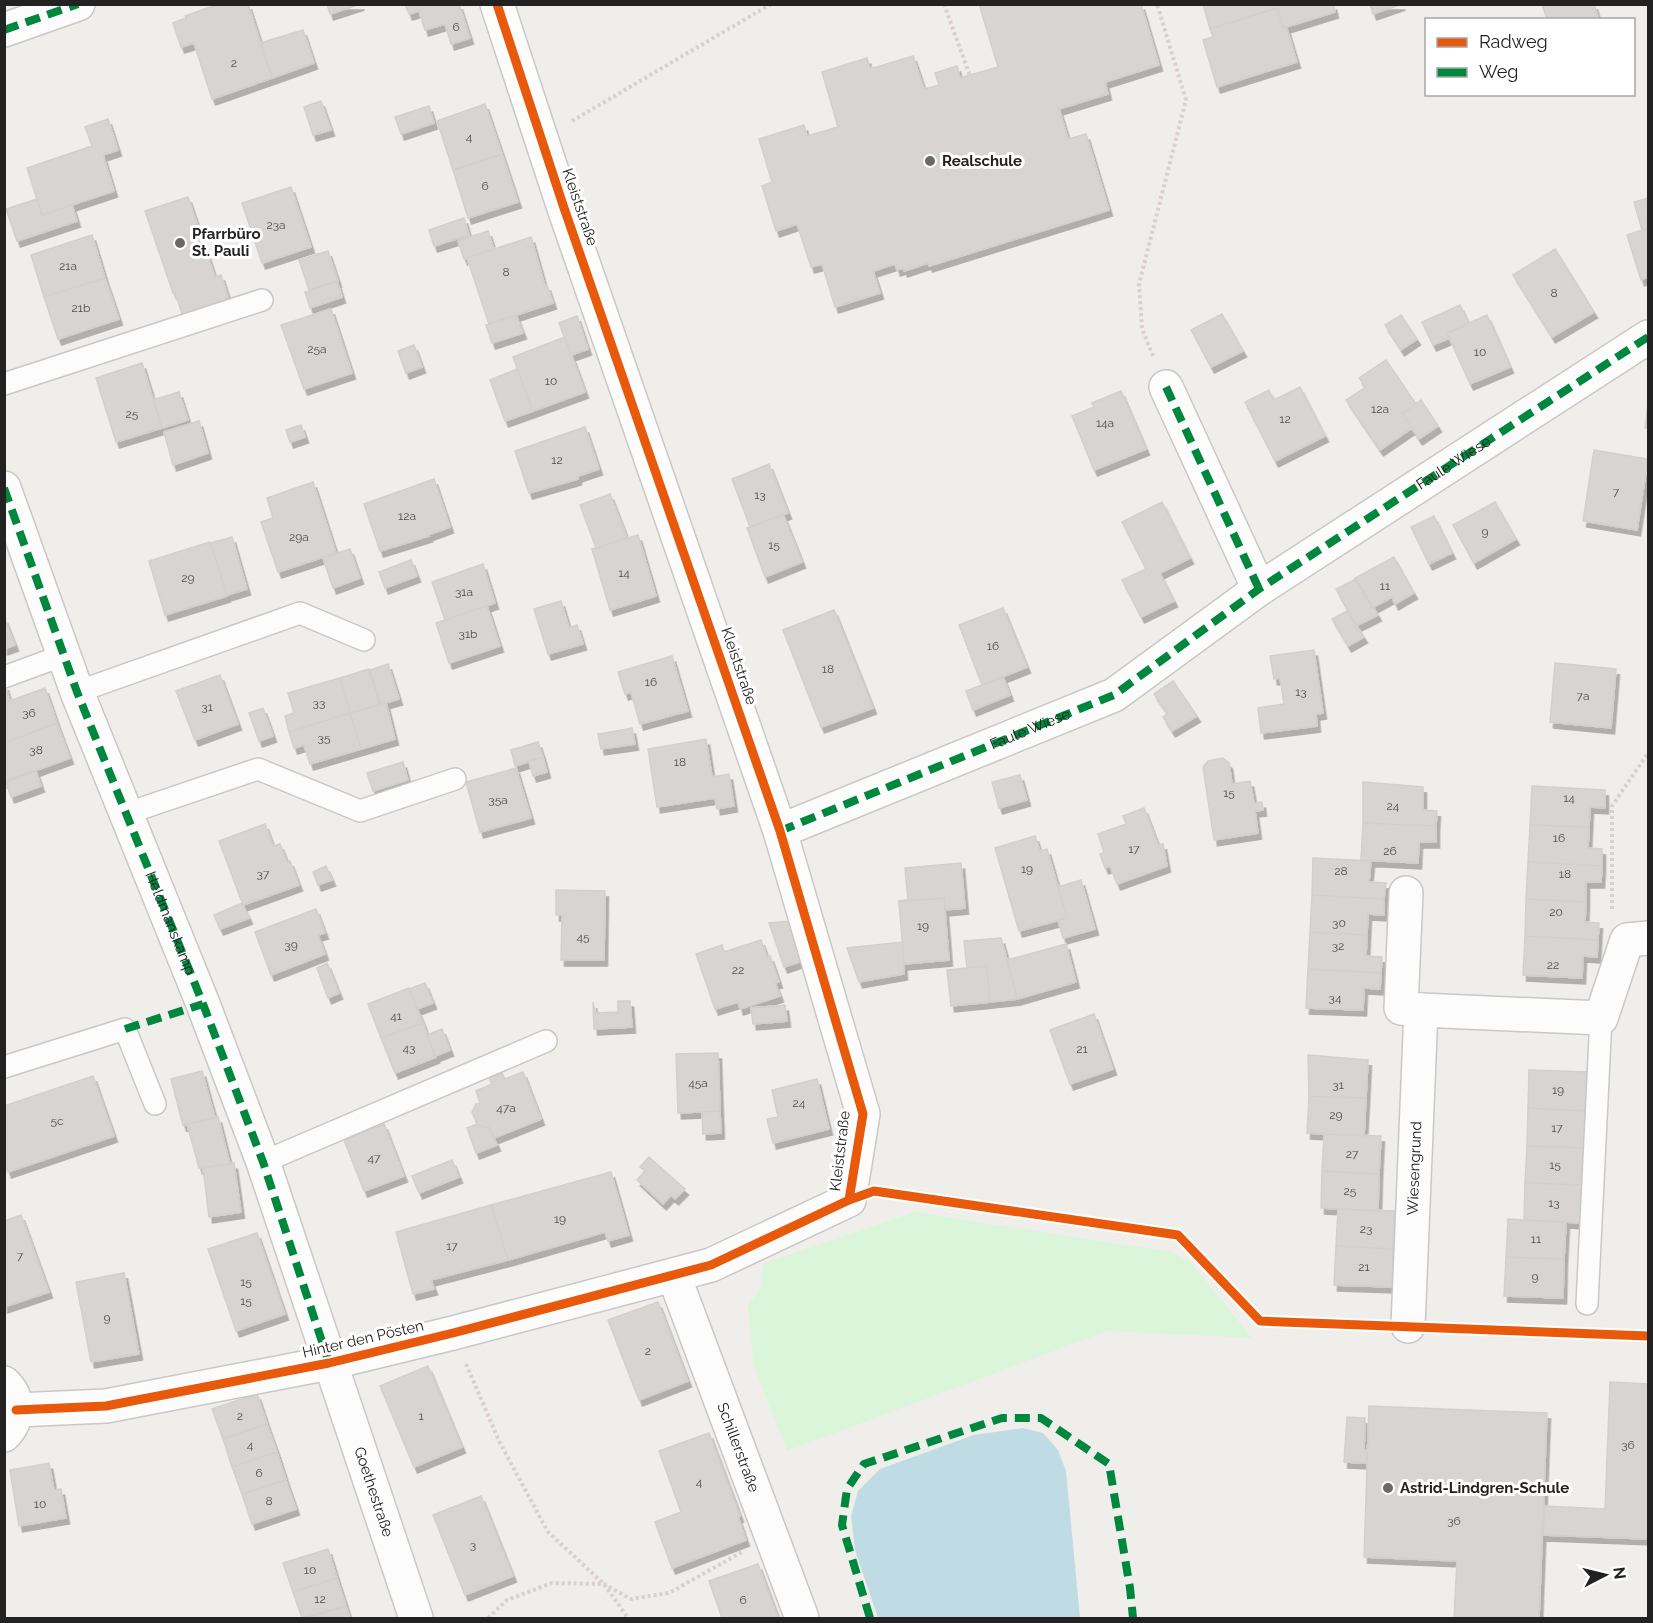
<svg xmlns="http://www.w3.org/2000/svg" width="1653" height="1623" viewBox="0 0 1653 1623" font-family="Raleway,sans-serif">
	<style>
		.park { fill: #daf5da }
		.water { fill: #bfdbe3 }
		.building { fill: #d7d4d2; stroke: #d3d0cc; stroke-width: 1.5; filter: url(#shadow) }
		.lines { fill: none; stroke-linecap: round; stroke-linejoin: round }
		.service-casing { stroke: #c9c8c7; stroke-width: 24 }
		.minor-casing { stroke: #c9c8c7; stroke-width: 36 }
		.path { stroke: #dccecd; stroke-width: 4; stroke-dasharray: 3 3; stroke-linecap: butt }
		.service { stroke: #fdfcfc; stroke-width: 21 }
		.minor { stroke: #fdfcfc; stroke-width: 33 }
		.quiet { stroke: #00873e; stroke-width: 8; stroke-dasharray: 15 8; stroke-linecap: butt }
		.cycleway-casing { stroke: #fff; stroke-width: 13 }
		.cycleway { stroke: #e8590c; stroke-width: 9 }
		.poi-dot { fill: #6a6968; stroke: #fff; stroke-width: 2 }
		.labels { text-anchor: middle; dominant-baseline: central; stroke-width: 6; stroke-linejoin: round; paint-order: stroke }
		.number-label { font-size: 12px; fill: #4f4e4e }
		.poi-label { font-size: 15px; font-weight: bold; fill: #222; stroke: #fff; text-anchor: start }
		.street-label { font-size: 15px; fill: #222; stroke: #fff }
	</style>
	<defs>
		<filter id="shadow"><feDropShadow dx="3.5" dy="6" stdDeviation="0" flood-color="#0004"/></filter>
	</defs>
	<rect width="100%" height="100%" fill="#f0eeeb"/>
	<path class="park" d="M914,1212l257,40 19,9 62,77 -145,-7 -320,120 -33,-85 -6,-60 12,-18 4,-25z"/>
	<path class="water" d="M1023,1428l20,5 15,17 8,21 14,147h-202l-23,-68 -4,-34 7,-25 22,-22 94,-34z"/>
	<path class="building" d="M219,4h29l24,74 -60,21 -18,-56 -13,4 -8,-24 13,-5 -1,-2z
		M327,4h34l-31,10z
		M405,4h54l11,34 -19,6 -6,-20 -20,6 -6,-19 -10,3z
		M979,4h162l18,61 -54,17 3,12 -49,15 9,30 18,-5 23,76 -180,56 -1,-3 -24,8 -1,-3 -6,2 -2,-6 -22,7 7,22 -45,14 -13,-43 -11,3 -14,-43 -21,7 -14,-45 10,-4 -13,-43 45,-14 3,11 31,-9 -16,-55 45,-14 3,11 43,-13 11,33 15,-4 -4,-12 22,-7 3,12 38,-11z
		M1203,4h73l1,4 -67,21z
		M1276,4h57l2,8 -52,16z
		M1370,4h32l-29,10z
		M1542,4h52l4,13 -7,3h-44z
		M1277,8l6,20 3,-1 1,2 10,33 -80,25 -14,-47 10,-3 -3,-8z
		M303,30l11,33 -42,15 -12,-35z
		M321,101l10,29 -18,5 -9,-28z
		M485,104l17,50 -49,16 -16,-49z
		M429,106l5,17 -33,11 -6,-17z
		M108,119l10,31 -15,5 11,36 -72,24 -15,-47 65,-22 -7,-19z
		M502,154l16,48 -50,16 -15,-48z
		M291,187l20,60 -49,16 -20,-60z
		M188,197l27,80 6,-2 7,22 -6,7 -39,13 -8,-25 -2,1 -28,-82z
		M1648,198v30l-6,2 -8,-28z
		M37,199l5,16 30,-10 5,16 -60,20 -11,-32z
		M464,218l5,17 -35,11 -5,-16z
		M1648,228v49l-7,3 -14,-45z
		M488,231l6,18 -30,10 -6,-18z
		M92,235l13,43 -61,19 -13,-42z
		M531,237l14,49 2,-1 6,18 -64,21 -22,-66z
		M1555,249l39,63 -42,25 -39,-62z
		M328,251l10,30 -29,9 -10,-30z
		M105,278l14,41 -61,20 -14,-42z
		M337,281l5,16 -32,11 -5,-16z
		M1460,305l9,19 -22,9 3,5 -17,7 -11,-23z
		M331,309l21,64 -48,16 -23,-64z
		M1222,314l21,37 -32,16 -20,-37z
		M516,315l7,18 -31,10 -6,-18z
		M1401,315l16,24 -16,11 -16,-25z
		M1487,315l23,52 -40,17 -23,-51z
		M577,316l11,33 -17,6 -12,-32z
		M565,337l20,55 -52,19 -20,-54z
		M414,345l8,22 -16,6 -8,-22z
		M1386,360l30,44 -14,10 10,14 -32,22 -34,-50 20,-13 -7,-9z
		M142,363l20,65 -46,14 -20,-64z
		M517,369l16,42 -28,10 -15,-41z
		M1300,387l25,49 -50,25 -30,-59 24,-12 5,10z
		M1121,391l25,58 -52,21 -22,-54 22,-9 -2,-4z
		M179,392l9,28 -26,8 -9,-28z
		M1421,400l17,26 -19,13 -17,-25z
		M1648,404v24h-3z
		M199,421l9,32 -35,12 -9,-33z
		M301,425l4,12 -15,5 -4,-12z
		M585,427l14,42 -21,7v3l-49,14 -14,-42z
		M1594,450l54,9 -11,71 -54,-9z
		M769,464l19,49 -38,14 -18,-48z
		M434,479l16,48 -22,8 1,1 -49,15 -16,-47z
		M313,482l23,71 -58,19 -17,-50 12,-4 -6,-20z
		M610,494l17,44 -31,10 -16,-43z
		M1162,502l28,56 -30,15 14,28 -33,16 -19,-37 24,-11 -24,-47z
		M1495,502l21,37 -42,24 -21,-38z
		M783,514l19,48 -37,15 -18,-49z
		M1434,516l18,37 -23,11 -18,-37z
		M638,535l18,61 -46,14 -18,-61z
		M232,537l15,52 -20,6 -16,-52z
		M210,542l17,54 -62,19 -16,-54z
		M350,549l10,29 -27,10 -10,-30z
		M1394,557l20,36 -19,11 -3,-7 -20,11 -17,-30z
		M411,560l6,16 -32,12 -6,-16z
		M483,564l12,39 -50,17 -13,-38z
		M1356,579l22,36 -22,11 -20,-37z
		M561,601l8,27 8,-3 6,19 -35,10 -14,-45z
		M487,606l13,40 -51,17 -13,-40z
		M1003,608l24,59 -45,18 -23,-60z
		M834,610l39,98 -52,19 -38,-97z
		M1347,611l17,26 -16,9 -16,-27z
		M4,617l11,28 -11,4z
		M1314,650l9,63 -7,1 1,12 -56,7 -3,-25 26,-4 -4,-26 -6,1 -4,-23z
		M672,656l16,55 -48,13 -9,-32 -6,2 -7,-22z
		M1555,663l61,6 -5,59 -61,-6z
		M388,664l11,35 -18,5 -11,-34z
		M369,669l11,36 -30,8 -10,-35z
		M220,675l18,49 -43,16 -19,-49z
		M1003,677l7,18 -37,15 -7,-19z
		M340,678l10,35 -61,19 -4,-16 9,-3 -6,-20z
		M1173,681l24,35 -25,15 -9,-14 5,-3 -14,-20z
		M5,685l5,16 -6,2v-17z
		M45,688l12,35 -53,20v-40z
		M386,703l9,36 -34,10 -11,-36z
		M263,708l10,28 -14,5 -10,-28z
		M350,713l11,36 -51,15 -6,-19 -10,3 -5,-16z
		M57,723l13,35 -66,24v-39z
		M632,728l3,16 -34,5 -3,-15z
		M706,739l6,38 17,-3 5,32 -17,3 -2,-11 -58,9 -9,-58z
		M538,742l5,15 -28,9 -4,-16z
		M543,757l4,15 -14,4 -4,-15z
		M1223,758l6,5 3,21 18,-3 4,22 8,-1 1,8 -8,1 3,22 -44,7 -11,-73 5,-6z
		M403,762l5,18 -35,11 -6,-18z
		M516,768l15,50 -51,14 -14,-50z
		M36,771l5,15 -30,11 -5,-15z
		M1020,775l7,25 -28,8 -7,-26z
		M1363,782l60,5v23l14,1 -1,15 -73,-3z
		M1532,786l73,4v18l-15,-1 -1,20 -59,-2z
		M1144,808l14,37 5,-1 4,22 -50,18 -7,-18 -5,2 -5,-14 4,-2 -6,-18 28,-10 -3,-8z
		M1363,823l73,3v16h-17l-1,21 -57,-3z
		M265,824l8,22 7,-2 7,18 3,-1 9,24 -56,20 -24,-64z
		M1530,825l59,2 -1,21 14,1v17l-74,-4z
		M1035,836l5,15 7,-2 20,69 -48,13 -24,-83z
		M1313,858l58,3 -2,21 17,1 -2,16 -72,-4z
		M1528,862l74,4 -1,16h-15v20l-60,-3z
		M961,863l4,45 -20,2 -1,-12 -46,3 10,-1 -3,-32z
		M326,866l6,14 -14,5 -5,-13z
		M1081,880l14,49 -32,9 -5,-18 9,-2 -9,-31z
		M556,890l49,1 -1,69h-43l1,-45h-6z
		M1312,895l72,4v16l-16,-1 -1,21 -57,-3z
		M944,898l5,62 -45,4 -5,-62z
		M1526,899l60,3 -1,20 14,1 -1,17 -73,-4z
		M242,903l7,15 -29,11 -6,-14z
		M316,909l9,24 -7,2 7,19 -54,21 -16,-43z
		M791,921l14,39 -21,7 -15,-44z
		M1310,932l57,3 -1,21 16,1 -1,16 -73,-4z
		M1525,936l73,4 -1,17 -14,-1 -1,22 -59,-3z
		M1001,938l17,61 -28,3 -3,-36 -20,2 -3,-27z
		M761,940l6,17 3,-1 9,26 -4,1 5,13 -40,13 -2,-7 -23,7 -19,-55 26,-9 2,7z
		M902,942l2,32 -45,8 -12,-34z
		M1066,944l10,38 -59,17 -10,-39z
		M327,963l12,30 -11,5 -11,-30z
		M987,966l3,36 -39,4 -4,-36z
		M1308,969l73,4 -1,16 -16,-1 -1,22 -57,-2z
		M425,983l8,20 -16,6 -8,-20z
		M409,988l14,35 -42,15 -13,-34z
		M618,1001h12l2,26 -38,2 -1,-27 2,11 23,-1z
		M785,1005l2,16 -34,3 -2,-16z
		M1094,1014l19,55 -43,15 -20,-54z
		M423,1023l13,34 -41,16 -14,-35z
		M442,1029l8,21 -15,6 -8,-21z
		M718,1053l2,58 -42,2 -2,-59z
		M1308,1055l60,5 -2,38 -57,-2z
		M1529,1070l59,2 -1,39 -59,-3z
		M202,1071l13,47 -32,7 -12,-46z
		M523,1072l18,47 -47,19 -5,-11 -4,1 -8,-4 -5,-12 4,-8 4,-1 -4,-12 16,-7 -3,-6 13,-5 3,6z
		M93,1076l21,60 -106,36 -4,-12v-54z
		M817,1079l12,50 -56,14 -6,-24 11,-2 -6,-27z
		M1309,1096l57,2 -2,38 -57,-3z
		M1528,1108l59,3 -2,37 -58,-2z
		M720,1111l1,22 -18,1 -1,-22z
		M218,1117l12,47 -31,4 -12,-44z
		M384,1124l20,52 -40,15 -20,-51z
		M477,1124l8,4 4,-1 8,18 -21,8 -9,-25z
		M1324,1134l57,2 -2,38 -57,-3z
		M1527,1146l58,2 -2,37 -58,-2z
		M649,1157l36,32 -10,10 -4,-4 -8,9 -26,-24 8,-9 -5,-4z
		M452,1160l7,17 -40,16 -7,-17z
		M234,1163l7,49 -32,5 -6,-49z
		M1322,1171l57,3 -1,37 -57,-3z
		M611,1172l18,63 -21,6 -3,-9 -97,28 -17,-55z
		M1525,1183l58,2 -1,38 -58,-3z
		M491,1205l17,55 -77,20 3,9 -21,5 -17,-62z
		M1338,1209l57,2 -2,38 -57,-3z
		M21,1215l28,77 -45,15v-86z
		M1508,1219l58,3 -2,37 -58,-2z
		M257,1233l28,81 -49,17 -28,-82z
		M1336,1246l57,3 -1,38 -58,-2z
		M1506,1257l58,2 -1,39 -59,-2z
		M124,1273l15,81 -48,8 -15,-80z
		M658,1302l30,79 -49,19 -31,-80z
		M428,1366l34,81 -48,20 -34,-81z
		M1610,1382l38,2v155l-105,-4 2,-29 60,3z
		M257,1394l10,30 -44,15 -11,-30z
		M1369,1406l178,7 -8,205h-85l3,-57 -93,-4z
		M1347,1417l18,1 -1,33 3,-1v13l-23,-1z
		M267,1424l10,28 -45,15 -9,-28z
		M709,1433l31,83 -2,1 8,23 -74,28 -17,-46 26,-10 -22,-61z
		M277,1452l9,28 -44,14 -10,-27z
		M49,1463l5,27 7,-1 5,29 -47,8 -9,-56z
		M286,1480l10,29 -44,15 -10,-30z
		M481,1496l32,80 -48,19 -32,-80z
		M328,1549l9,29 -44,14 -10,-29z
		M758,1564l20,54h-56l-13,-37z
		M337,1578l9,28 -44,12 -9,-26z
		M346,1606l4,12h-43z"/>
	<g class="lines">
		<defs>
			<path id="service" d="M4,384l258,-84
				M4,677l60,-22
				M77,692l223,-79 64,27
				M125,814l133,-45 102,42 95,-32
				M4,1067l121,-38 30,75
				M263,1162l283,-121
				M1587,1304l14,-286"/>
			<g id="minor">
				<path d="M4,30l74,-26"/>
				<path d="M1166,387l93,202"/>
				<path id="s1" d="M4,488l73,204 126,312 60,158 153,456"/>
				<path id="s2" d="M780,831l334,-136 145,-106 389,-252"/>
				<path d="M1406,893l-5,115 20,2"/>
				<path id="s3" d="M674,1276l128,342"/>
				<path id="s4" d="M1408,1326l13,-316 180,8 26,-78 21,-2"/>
				<path d="M4,1383c16,15 15,37 0,52"/>
				<path d="M16,1410l90,-4 223,-43 124,-30 258,-68 138,-65 14,-86 -25,-85 -58,-198 -216,-623 -67,-204"/>
			</g>
		</defs>
		<use href="#service" class="service-casing"/>
		<use href="#minor" class="minor-casing"/>
		<path class="path" d="M944,4l26,72
			M572,121l199,-117
			M1153,356l-11,-27 -3,-45 47,-184 -29,-96
			M1612,909v-103l36,-53
			M466,1364l34,79 48,89 56,52 24,34
			M488,1618l19,-18 45,-17 52,1 27,15 38,-6 73,-41"/>
		<use href="#service" class="service"/>
		<use href="#minor" class="minor"/>
		<g class="quiet">
			<path d="M4,30l74,-26"/>
			<path d="M1166,387l93,202"/>
			<path id="s5" d="M4,488l73,204 126,312 60,158 66,201"/>
			<path d="M780,831l334,-136 145,-106 389,-252"/>
			<path d="M125,1029l78,-25"/>
			<path d="M870,1618l-28,-93 5,-36 17,-25 138,-46h39l68,46 21,124 3,30"/>
		</g>
		<defs>
			<path id="cycleway" d="M497,4l67,204 216,623 58,198 25,85 -14,86
				M16,1410l90,-4 223,-43 124,-30 258,-68 138,-65 25,-9 304,44 82,86 388,15"/>
		</defs>
		<use href="#cycleway" class="cycleway-casing"/>
		<use href="#cycleway" class="cycleway"/>
	</g>
	<g class="poi-dot">
		<circle cx="930" cy="161" r="6"/>
		<circle cx="180" cy="243" r="6"/>
		<circle cx="1388" cy="1488" r="6"/>
	</g>
	<g class="labels">
		<g class="number-label">
			<text x="456" y="27">6</text>
			<text x="234" y="63">2</text>
			<text x="469" y="137">4</text>
			<text x="485" y="186">6</text>
			<text x="276" y="225">23a</text>
			<text x="68" y="266">21a</text>
			<text x="506" y="272">8</text>
			<text x="1554" y="293">8</text>
			<text x="81" y="308">21b</text>
			<text x="317" y="349">25a</text>
			<text x="1480" y="352">10</text>
			<text x="551" y="381">10</text>
			<text x="1380" y="409">12a</text>
			<text x="132" y="414">25</text>
			<text x="1285" y="419">12</text>
			<text x="1105" y="423">14a</text>
			<text x="557" y="460">12</text>
			<text x="1616" y="492">7</text>
			<text x="760" y="495">13</text>
			<text x="407" y="516">12a</text>
			<text x="1485" y="532">9</text>
			<text x="299" y="537">29a</text>
			<text x="774" y="545">15</text>
			<text x="624" y="573">14</text>
			<text x="188" y="578">29</text>
			<text x="1385" y="586">11</text>
			<text x="464" y="592">31a</text>
			<text x="468" y="634">31b</text>
			<text x="993" y="646">16</text>
			<text x="828" y="669">18</text>
			<text x="651" y="682">16</text>
			<text x="1301" y="692">13</text>
			<text x="1583" y="696">7a</text>
			<text x="319" y="703">33</text>
			<text x="207" y="707">31</text>
			<text x="29" y="713">36</text>
			<text x="324" y="738">35</text>
			<text x="36" y="750">38</text>
			<text x="680" y="762">18</text>
			<text x="1229" y="793">15</text>
			<text x="1569" y="798">14</text>
			<text x="498" y="800">35a</text>
			<text x="1393" y="806">24</text>
			<text x="1559" y="838">16</text>
			<text x="1134" y="849">17</text>
			<text x="1390" y="851">26</text>
			<text x="1027" y="869">19</text>
			<text x="1341" y="871">28</text>
			<text x="263" y="874">37</text>
			<text x="1565" y="874">18</text>
			<text x="1556" y="912">20</text>
			<text x="1339" y="923">30</text>
			<text x="923" y="926">19</text>
			<text x="583" y="937">45</text>
			<text x="291" y="945">39</text>
			<text x="1338" y="946">32</text>
			<text x="1553" y="965">22</text>
			<text x="738" y="970">22</text>
			<text x="1335" y="998">34</text>
			<text x="396" y="1016">41</text>
			<text x="409" y="1048">43</text>
			<text x="1082" y="1049">21</text>
			<text x="698" y="1083">45a</text>
			<text x="1338" y="1085">31</text>
			<text x="1558" y="1090">19</text>
			<text x="799" y="1103">24</text>
			<text x="506" y="1108">47a</text>
			<text x="1336" y="1115">29</text>
			<text x="57" y="1121">5c</text>
			<text x="1557" y="1128">17</text>
			<text x="1352" y="1154">27</text>
			<text x="374" y="1158">47</text>
			<text x="1555" y="1165">15</text>
			<text x="1350" y="1191">25</text>
			<text x="1554" y="1203">13</text>
			<text x="560" y="1219">19</text>
			<text x="1366" y="1229">23</text>
			<text x="1536" y="1239">11</text>
			<text x="452" y="1246">17</text>
			<text x="20" y="1256">7</text>
			<text x="1364" y="1267">21</text>
			<text x="1535" y="1277">9</text>
			<text x="246" y="1282">15</text>
			<text x="246" y="1301">15</text>
			<text x="107" y="1318">9</text>
			<text x="648" y="1351">2</text>
			<text x="240" y="1416">2</text>
			<text x="421" y="1416">1</text>
			<text x="250" y="1445">4</text>
			<text x="1628" y="1445">36</text>
			<text x="259" y="1473">6</text>
			<text x="699" y="1482">4</text>
			<text x="269" y="1501">8</text>
			<text x="40" y="1504">10</text>
			<text x="1454" y="1521">36</text>
			<text x="473" y="1545">3</text>
			<text x="310" y="1570">10</text>
			<text x="320" y="1599">12</text>
			<text x="743" y="1600">6</text>
		</g>
		<g class="poi-label">
			<text x="942" y="161">Realschule</text>
			<text x="192" y="234">Pfarrbüro<tspan x="192" dy="17">St. Pauli</tspan></text>
			<text x="1400" y="1488">Astrid-Lindgren-Schule</text>
		</g>
		<g class="street-label">
			<text transform="translate(580 207) rotate(71)">Kleiststraße</text>
			<text stroke="none"><textPath href="#s2" startOffset="772">Faule Wiese</textPath></text>
			<text transform="translate(739 666) rotate(71)">Kleiststraße</text>
			<text stroke="none"><textPath href="#s2" startOffset="270">Faule Wiese</textPath></text>
			<text stroke="none"><textPath href="#s5" startOffset="466">Heldmanskamp</textPath></text>
			<text transform="translate(840 1151) rotate(-83)">Kleiststraße</text>
			<text stroke="none"><textPath href="#s4" startOffset="158">Wiesengrund</textPath></text>
			<text transform="translate(363 1339) rotate(-13)">Hinter den Pösten</text>
			<text stroke="none"><textPath href="#s3" startOffset="183">Schillerstraße</textPath></text>
			<text stroke="none"><textPath href="#s1" startOffset="1070">Goethestraße</textPath></text>
		</g>
	</g>
	<rect width="1653" height="1623" fill="none" stroke="#222222" stroke-width="12"/>
	<rect x="1425" y="18" width="210" height="78" fill="#ffffff" stroke="#a7a7a7" stroke-width="1.5"/>
	<rect x="1437" y="38" width="30" height="9" fill="#e8590c" stroke="#a7a7a7" stroke-width="1.5"/>
	<text x="1479" y="48" font-size="18" fill="#222222">Radweg</text>
	<rect x="1437" y="68" width="30" height="9" fill="#00873e" stroke="#a7a7a7" stroke-width="1.5"/>
	<text x="1479" y="78" font-size="18" fill="#222222">Weg</text>
	<g transform="translate(1605 1575) rotate(83)" stroke="#ffffff" stroke-width="4.5" paint-order="stroke">
	<path d="M0-4.5L10 22L0 15L-10 22Z" fill="#222222"/>
	<text y="-9" font-size="16" font-weight="bold" text-anchor="middle" fill="#222222">N</text>
	</g>
</svg>
